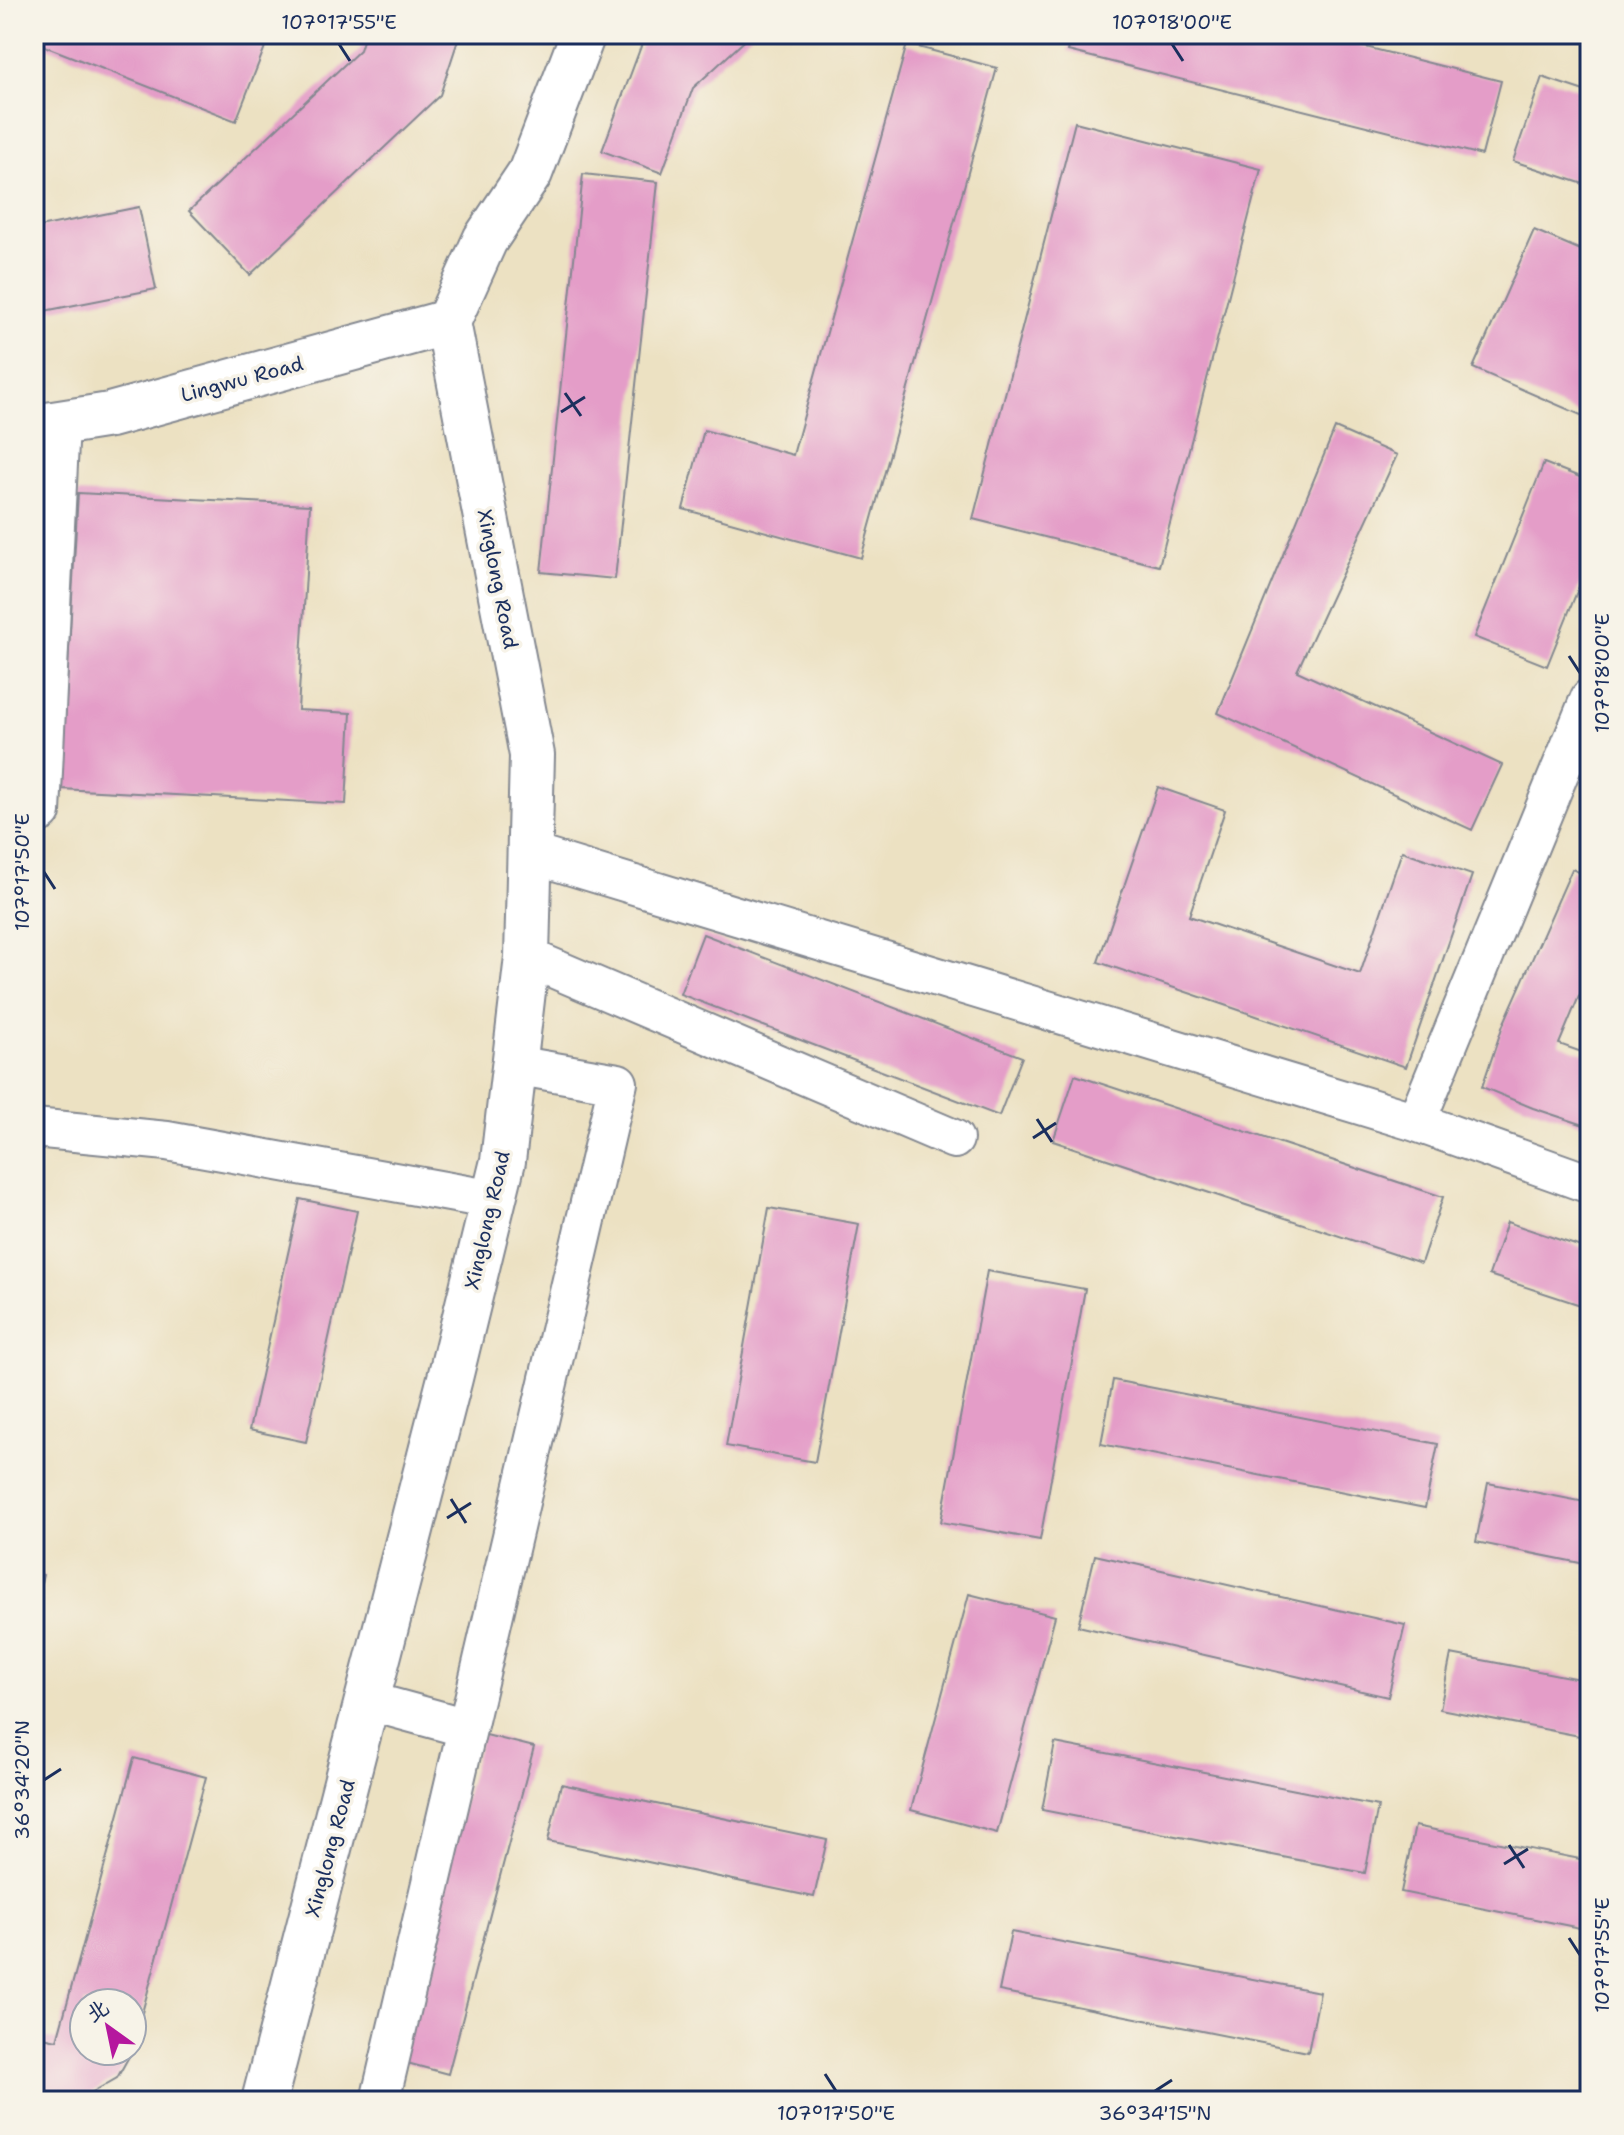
<svg xmlns="http://www.w3.org/2000/svg" width="1624" height="2135" viewBox="0 0 1624 2135" font-family="'Shantell Sans','LXGW WenKai TC',sans-serif">
	<style>
		.building { fill: #e49dc8 }
		.lines { fill: none; stroke-linecap: round; stroke-linejoin: round }
		.minor-casing { stroke: #848890; stroke-width: 42 }
		.major-casing { stroke: #848890; stroke-width: 48 }
		.minor { stroke: #fff; stroke-width: 38 }
		.major { stroke: #fff; stroke-width: 44 }
		.ticks { fill: none; stroke: #1b2f5e; stroke-width: 3 }
		.labels { text-anchor: middle; dominant-baseline: central; stroke-width: 7; stroke-linejoin: round; paint-order: stroke }
		.street-label { font-size: 20px; fill: #1b2f5e; stroke: #f7f3e8 }
		.neatline { fill: none; stroke: #1b2f5e; stroke-width: 3 }
		.ticks-label { font-size: 20px; text-anchor: middle; fill: #1b2f5e }
	</style>
	<rect width="100%" height="100%" fill="#f7f3e8"/>
	<filter id="ink" filterUnits="userSpaceOnUse"><feTurbulence type="fractalNoise" baseFrequency=".0125" numOctaves="2"/><feDisplacementMap in="SourceGraphic" scale="16" xChannelSelector="R" yChannelSelector="G"/><feConvolveMatrix kernelMatrix="1 2 1 2 8 2 1 2 1" color-interpolation-filters="sRGB"/></filter>
	<filter id="wash" filterUnits="userSpaceOnUse"><feTurbulence type="fractalNoise" baseFrequency=".006" numOctaves="4" result="noise"/><feDisplacementMap in="SourceGraphic" scale="32" xChannelSelector="R" yChannelSelector="G"/><feGaussianBlur stdDeviation="1.8" result="paint"/><feColorMatrix in="noise" values="0 0 0 0 0 0 0 0 0 0 0 0 0 0 0 0 0 1.4 0 .05"/><feComposite in="paint" operator="in"/></filter>
	<g filter="url(#wash)">
		<rect width="100%" height="100%" fill="#ece1c2"/>
		<g id="blocks">
			<path class="building" d="M34,34h236l-34,87 -202,-79z
				M365,34h95l-20,61 -190,180 -61,-64 171,-161z
				M650,34h102l-59,54 -31,85 -60,-22 41,-110z
				M1072,34h242l187,47 -19,74 -414,-104z
				M907,44l90,24 -136,490 -178,-49 21,-79 89,25z
				M1542,77l48,16v93l-77,-25z
				M1075,122l186,47 -102,397 -186,-47z
				M583,174l75,8 -43,397 -74,-7z
				M139,207l17,82 -122,24v-85z
				M1534,230l56,24v165l-117,-51z
				M1335,428l62,27 -100,216 205,94 -30,65 -254,-117z
				M1544,463l46,18v78l-43,107 -73,-29z
				M78,493l232,12 -12,205 53,3 -5,91 -285,-15z
				M1158,787l67,23 -36,106 171,58 42,-123 70,24 -66,192 -308,-105z
				M1572,869l18,8v93l-31,74 31,11v72l-57,-19 -51,-21 21,-62z
				M703,934l319,123 -23,59 -319,-122z
				M1075,1075l368,122 -22,66 -368,-122z
				M300,1199l57,12 -51,231 -57,-12z
				M769,1208l90,16 -44,238 -89,-16z
				M1507,1222l83,28v58l-101,-33z
				M987,1271l98,18 -45,251 -99,-18z
				M1113,1380l325,64 -13,64 -324,-64z
				M1488,1483l102,20v62l-114,-23z
				M1095,1555l310,70 -17,72 -310,-71z
				M34,1573l9,2 -8,34h-1z
				M969,1594l86,22 -58,217 -86,-23z
				M1451,1654l139,27v57l-150,-29z
				M482,1734l52,13 -86,327 -52,-14z
				M1055,1743l323,63 -13,67 -323,-63z
				M134,1758l72,19 -73,269 -1,-43h-48v48h48l-15,27 -40,23h-43v-66l23,5z
				M561,1784l266,56 -13,57 -266,-56z
				M1415,1826l175,35v69l-189,-38z
				M1011,1932l309,60 -12,60 -309,-61z"/>
		</g>
	</g>
	<g filter="url(#ink)">
		<use href="#blocks" fill-opacity="0" stroke="#848890" stroke-width="2"/>
		<g class="lines">
			<defs>
				<path id="minor" d="M34,812h7l19,-389
					M529,853l887,269 174,62
					M527,957l427,182
					M1416,1122l174,-424
					M34,1128l133,13 327,59
					M368,1701l99,27
					M380,2101l238,-1018 -104,-18"/>
				<path id="major" d="M448,322l37,-82 45,-67 53,-139
					M34,427l76,-12 338,-93
					M264,2101l186,-723 53,-217 24,-204 5,-202 -84,-433"/>
			</defs>
			<use href="#minor" class="minor-casing"/>
			<use href="#major" class="major-casing"/>
			<use href="#minor" class="minor"/>
			<use href="#major" class="major"/>
		</g>
	</g>
	<path class="ticks" d="M339,44l11,17M1172,44l11,17M565,393l16,23M561,412l24,-15M1569,656l11,17M44,872l11,17M1037,1119l15,23M1033,1138l23,-15M451,1499l15,24M447,1518l24,-15M44,1780l17,-11M1509,1845l15,23M1504,1864l24,-15M1569,1938l11,17M825,2074l11,17M1155,2091l17,-11"/>
	<g class="labels">
		<g class="street-label">
			<text transform="translate(242 379) rotate(-15)">Lingwu Road</text>
			<text transform="translate(498 579) rotate(79)">Xinglong Road</text>
			<text transform="translate(487 1220) rotate(-77)">Xinglong Road</text>
			<text transform="translate(330 1848) rotate(-75)">Xinglong Road</text>
		</g>
	</g>
	<rect width="1624" height="2135" fill="none" stroke="#f7f3e8" stroke-width="88"/>
	<g transform="translate(108 2027) rotate(327)"><circle r="38" fill="#f7f3e8" stroke="#9fa5b1" stroke-width="2"/>
	<path d="M0-6L14 30L0 20L-14 30Z" fill="#b5179e"/>
	<text y="-12" font-size="22" font-weight="bold" text-anchor="middle" fill="#1b2f5e">北</text>
	</g>
	<rect x="44" y="44" width="1536" height="2047" class="neatline"/>
	<g class="ticks-label">
		<text x="339" y="29">107°17'55"E</text>
		<text x="1172" y="29">107°18'00"E</text>
		<text transform="translate(1602 673) rotate(-90)" y="7">107°18'00"E</text>
		<text transform="translate(22 872) rotate(-90)" y="7">107°17'50"E</text>
		<text transform="translate(22 1780) rotate(-90)" y="7">36°34'20"N</text>
		<text transform="translate(1602 1955) rotate(-90)" y="7">107°17'55"E</text>
		<text x="836" y="2120">107°17'50"E</text>
		<text x="1155" y="2120">36°34'15"N</text>
	</g>
</svg>
